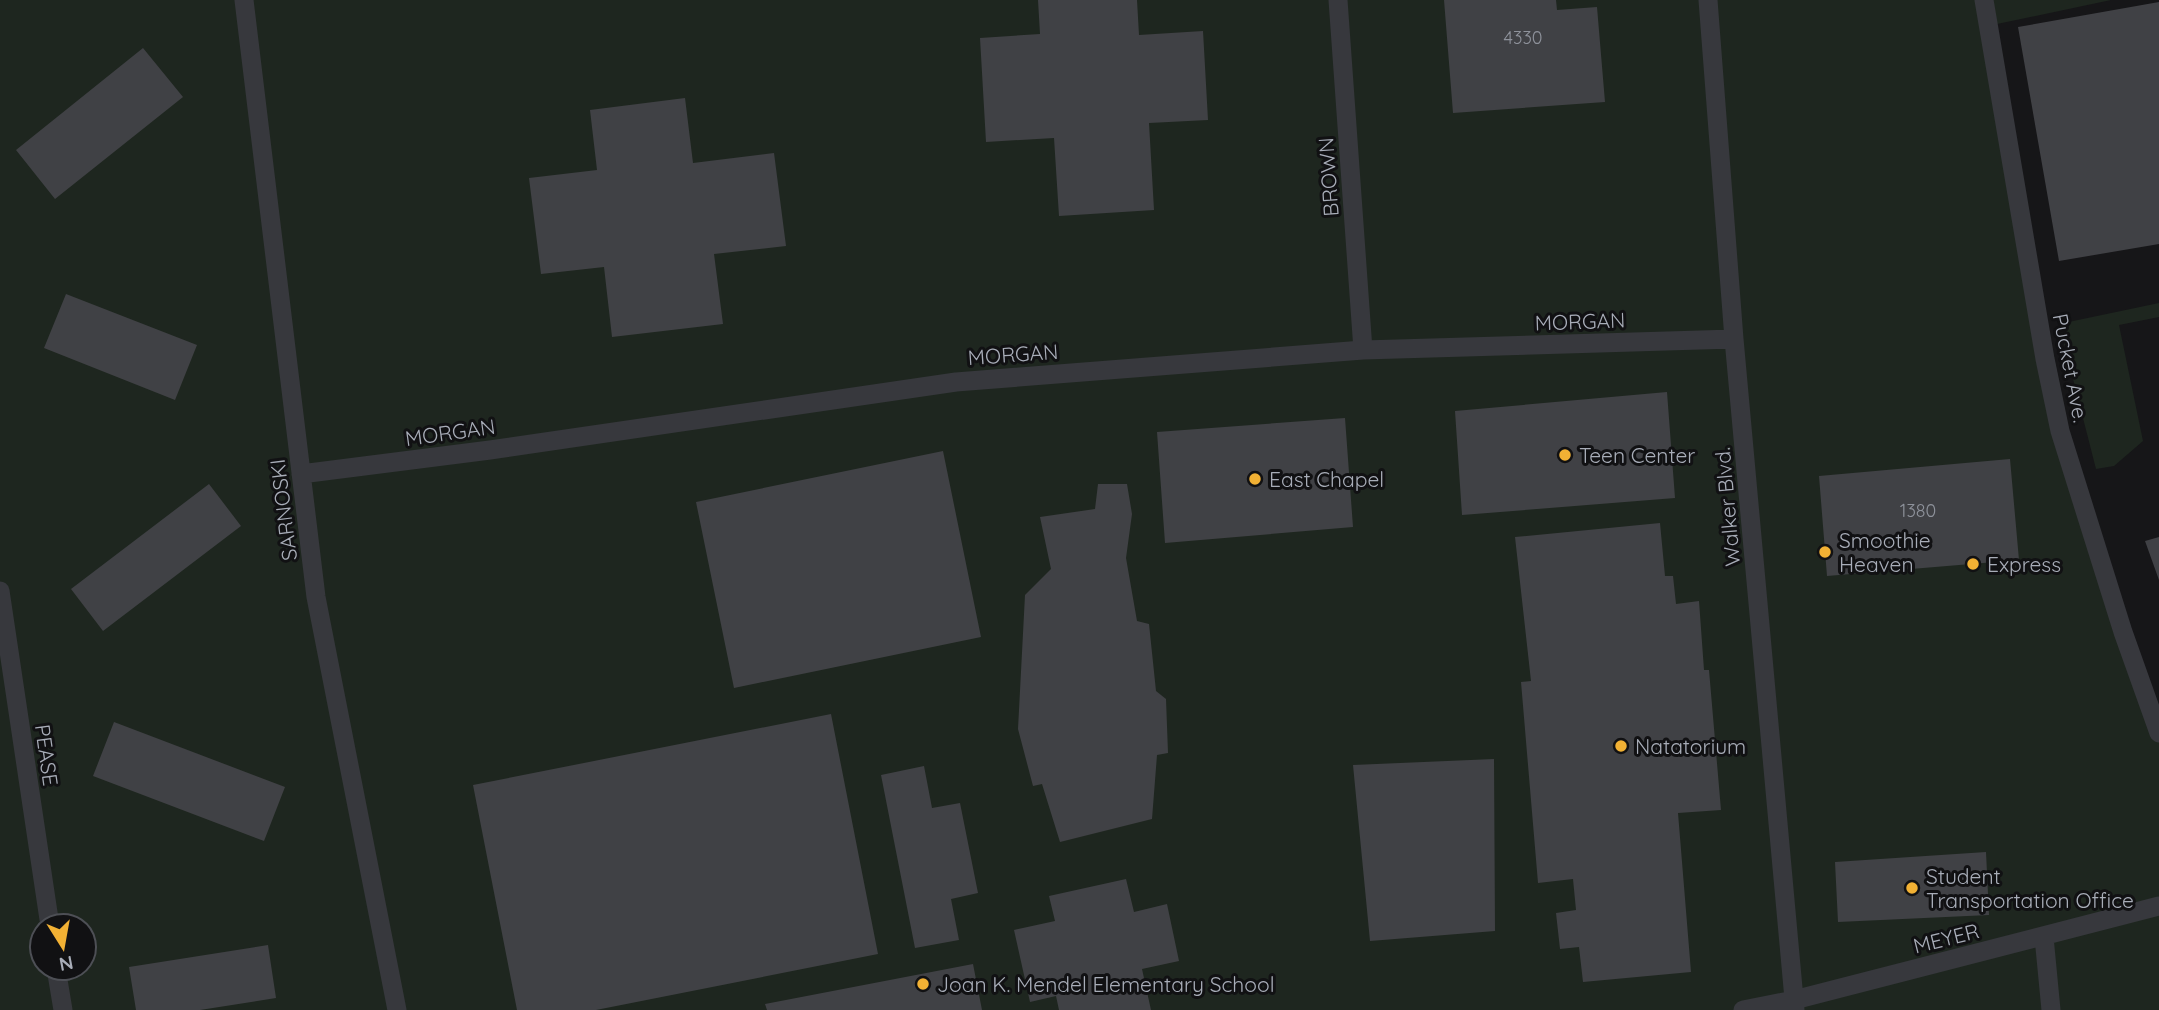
<svg xmlns="http://www.w3.org/2000/svg" width="2159" height="1010" viewBox="0 0 2159 1010" font-family="Quicksand,sans-serif">
	<style>
		.green { fill: #1e261f; fill-rule: evenodd }
		.building { fill: #404145 }
		.lines { fill: none; stroke-linecap: round; stroke-linejoin: round }
		.lane { stroke: #37383d; stroke-width: 19 }
		.poi-dot { fill: #f2b134; stroke: #111113; stroke-width: 2.5 }
		.labels { text-anchor: middle; dominant-baseline: central; stroke-width: 6; stroke-linejoin: round; paint-order: stroke }
		.number-label { font-size: 18px; fill: #8e929b }
		.street-label { font-size: 21px; fill: #a8adb8; stroke: #111113 }
		.poi-label { font-size: 21px; fill: #a8adb8; stroke: #111113; text-anchor: start }
	</style>
	<rect width="100%" height="100%" fill="#161618"/>
	<path class="green" d="M0,0h1989l13,104 73,355 84,265v286h-2159zM42,926h42v42h-42z
		M1993,0h118l-114,24z
		M2159,303v14l-40,8 24,116 -29,25 -18,3 -37,-145z"/>
	<path class="building" d="M1038,0h99l2,35 64,-4 5,89 -59,3 5,87 -95,6 -5,-78 -68,4 -6,-104 60,-4z
		M1444,0h112l1,10 40,-3 8,95 -152,11z
		M2159,2v242l-100,17 -41,-234z
		M143,48l40,49 -128,102 -39,-49z
		M685,98l8,65 81,-10 12,93 -72,8 9,70 -111,13 -8,-70 -63,7 -12,-96 68,-8 -7,-60z
		M66,294l131,51 -22,55 -131,-52z
		M1667,392l8,106 -213,17 -7,-104z
		M1345,418l8,109 -188,16 -8,-111z
		M943,451l38,186 -247,51 -38,-186z
		M2010,459l9,101 -192,16 -8,-100z
		M209,484l32,42 -138,105 -32,-42z
		M1098,484h29l5,30 -6,44 11,63 12,3 7,67 10,8 2,54 -11,2 -5,64 -92,23 -18,-58 -9,2 -15,-57 7,-134 26,-26 -11,-52 55,-8z
		M1660,523l5,53h8l3,28 23,-3 5,69h5l12,140 -43,3 13,159 -108,10 -4,-35 -19,2 -4,-36 20,-3 -3,-31 -35,4 -17,-201 10,-1 -16,-144z
		M2159,537v43l-14,-39z
		M831,714l47,240 -282,56h-79l-44,-225z
		M114,722l171,65 -21,54 -171,-65z
		M1494,759l1,172 -125,10 -17,-176z
		M924,766l8,42 28,-5 18,90 -27,6 8,41 -44,8 -34,-173z
		M1986,852l3,63 -151,7 -3,-60z
		M1126,879l8,33 33,-8 12,57 -37,8 9,41h-92l-3,-14 -26,6 -16,-72 41,-9 -6,-25z
		M268,945l8,53 -76,12h-64l-7,-43z
		M973,964l9,46h-215l-2,-6z"/>
	<g class="lines">
		<path class="lane" d="M244,0l72,597 81,413
			M1338,0l25,350
			M1708,0l26,339 61,671
			M1984,0l61,359 15,72 63,201 36,101
			M301,474l189,-24 466,-68 407,-32 371,-11
			M0,591l50,335
			M2044,937l7,73
			M56,968l7,42
			M1743,1010l51,-10 365,-94"/>
	</g>
	<g class="poi-dot">
		<circle cx="1565" cy="455" r="7"/>
		<circle cx="1255" cy="479" r="7"/>
		<circle cx="1825" cy="552" r="7"/>
		<circle cx="1973" cy="564" r="7"/>
		<circle cx="1621" cy="746" r="7"/>
		<circle cx="1912" cy="888" r="7"/>
		<circle cx="923" cy="984" r="7"/>
	</g>
	<g class="labels">
		<g class="number-label">
			<text x="1523" y="37">4330</text>
			<text x="1918" y="510">1380</text>
		</g>
		<g class="street-label">
			<text transform="translate(1328 177) rotate(-94)">BROWN</text>
			<text transform="translate(1580 321) rotate(-2)">MORGAN</text>
			<text transform="translate(1013 354) rotate(-4)">MORGAN</text>
			<text transform="translate(2071 368) rotate(79)">Pucket Ave.</text>
			<text transform="translate(450 432) rotate(-8)">MORGAN</text>
			<text transform="translate(1727 507) rotate(-95)">Walker Blvd.</text>
			<text transform="translate(283 510) rotate(-97)">SARNOSKI</text>
			<text transform="translate(47 755) rotate(82)">PEASE</text>
			<text transform="translate(1946 938) rotate(-14)">MEYER</text>
		</g>
		<g class="poi-label">
			<text x="1579" y="455">Teen Center</text>
			<text x="1269" y="479">East Chapel</text>
			<text x="1839" y="540">Smoothie<tspan x="1839" dy="24">Heaven</tspan></text>
			<text x="1987" y="564">Express</text>
			<text x="1635" y="746">Natatorium</text>
			<text x="1926" y="876">Student<tspan x="1926" dy="24">Transportation Office</tspan></text>
			<text x="937" y="984">Joan K. Mendel Elementary School</text>
		</g>
	</g>
	<g transform="translate(63 947) rotate(169)"><circle r="33" fill="#111113" stroke="#4d4f55" stroke-width="2"/>
	<path d="M0-5L12 26L0 18L-12 26Z" fill="#f2b134"/>
	<text y="-10" font-size="19" font-weight="bold" text-anchor="middle" fill="#a8adb8">N</text>
	</g>
</svg>
